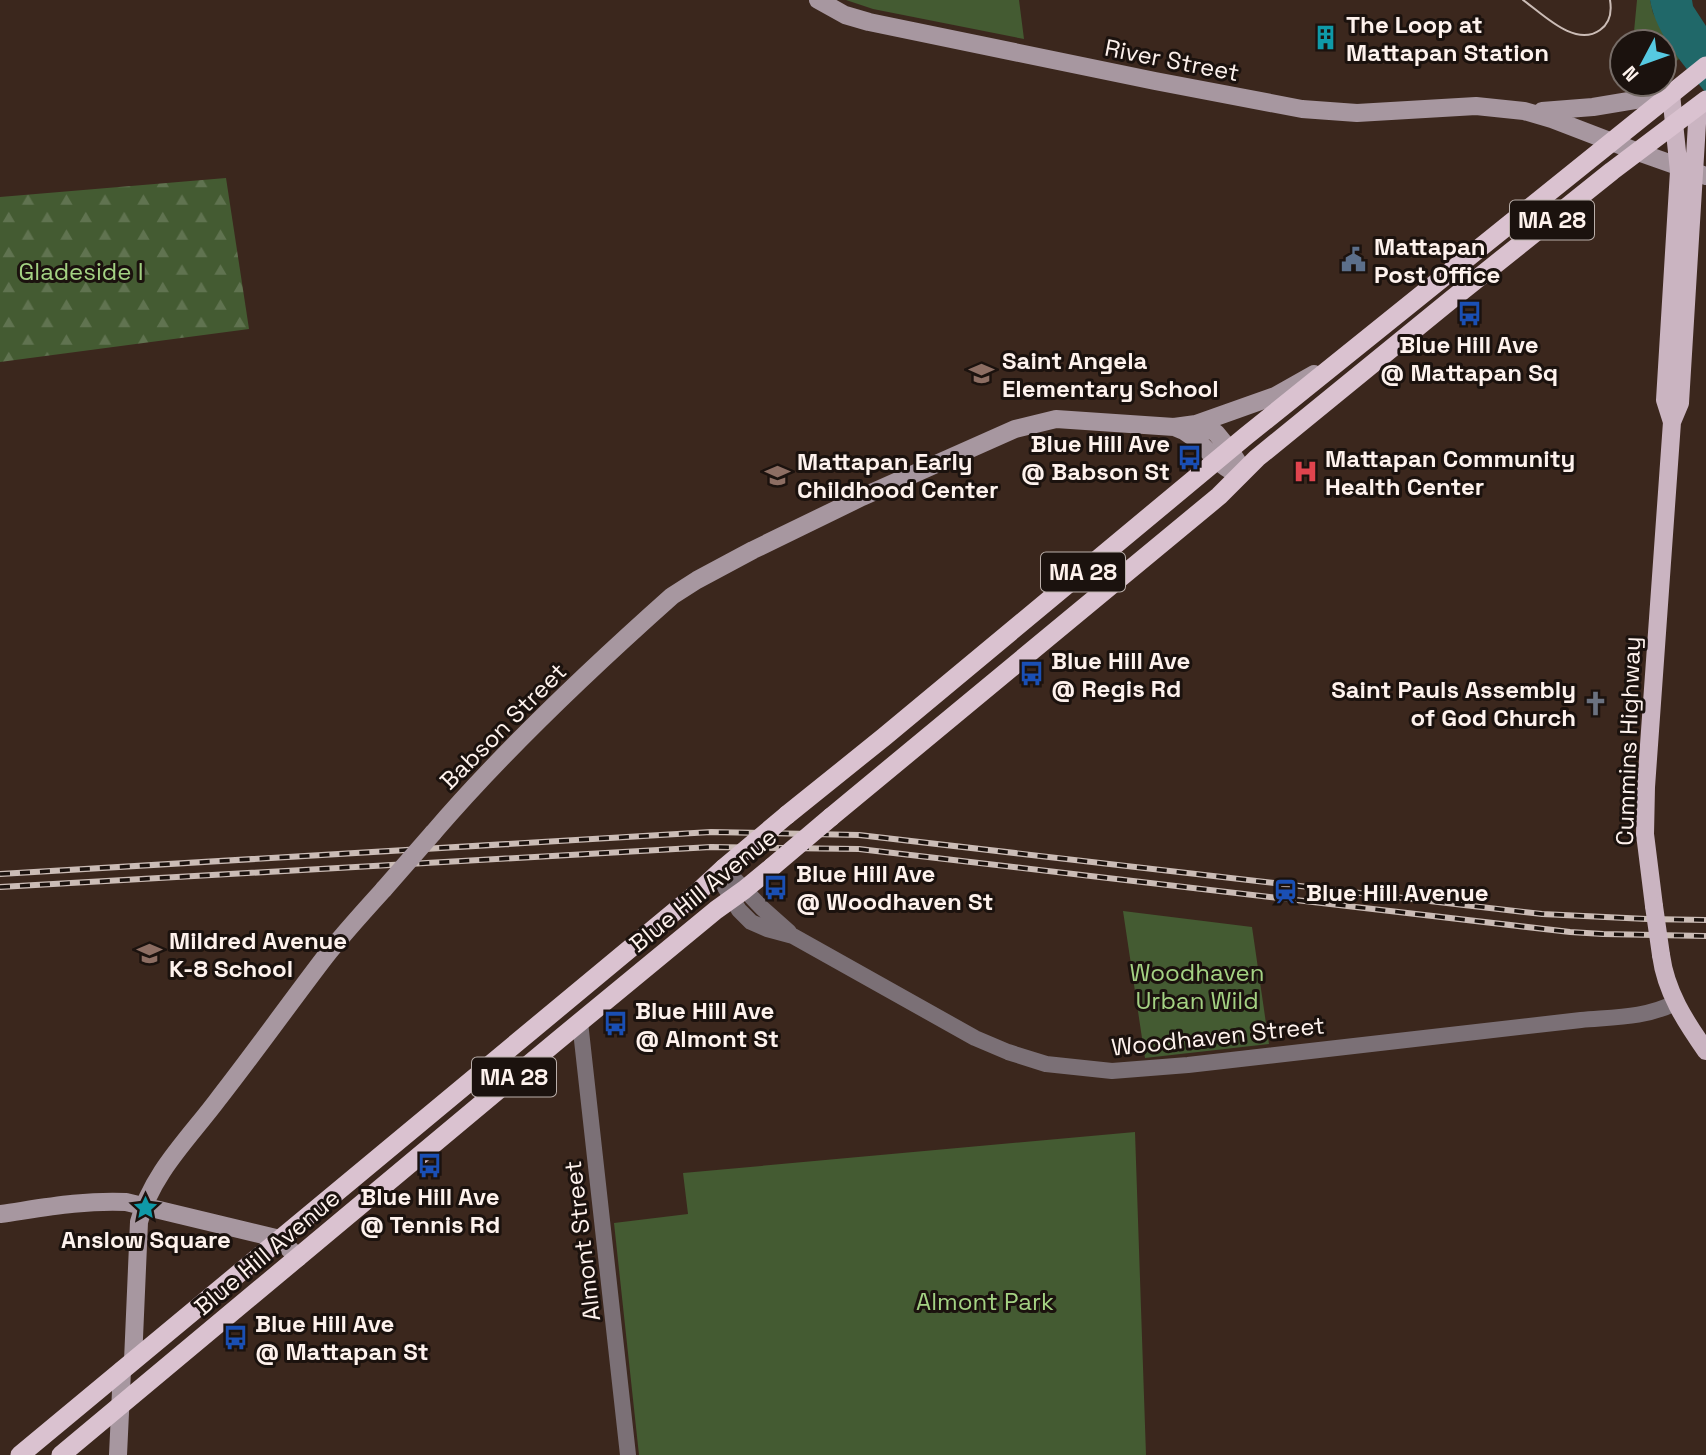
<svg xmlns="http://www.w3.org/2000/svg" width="1706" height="1455" viewBox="0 0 1706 1455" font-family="'Space Grotesk',sans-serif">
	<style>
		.forest { fill: url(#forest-firs) }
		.park { fill: #445b32 }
		.water { fill: #206869 }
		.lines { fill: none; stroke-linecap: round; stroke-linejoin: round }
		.tertiary { stroke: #7b7076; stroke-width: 16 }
		.secondary { stroke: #a797a0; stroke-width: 18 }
		.primary { stroke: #cab4c1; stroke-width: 18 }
		.trunk { stroke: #dac2d0; stroke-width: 19 }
		.tram { stroke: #cbbcb6; stroke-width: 2 }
		.rail-casing { stroke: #cbbcb6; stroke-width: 6 }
		.rail { stroke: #1b120e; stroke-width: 3.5; stroke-dasharray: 10; stroke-linecap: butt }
		.secondary-bridge { stroke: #a797a0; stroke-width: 18 }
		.primary-bridge { stroke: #cab4c1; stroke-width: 18 }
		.trunk-bridge { stroke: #dac2d0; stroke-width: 19 }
		.labels { text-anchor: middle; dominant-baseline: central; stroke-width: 6; stroke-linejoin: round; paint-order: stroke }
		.shield { fill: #1b120e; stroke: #baafaa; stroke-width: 2 }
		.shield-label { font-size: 23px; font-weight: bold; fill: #fef2ed }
		.poi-label { font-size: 24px; font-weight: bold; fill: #fef2ed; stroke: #1b120e; text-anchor: start }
		.street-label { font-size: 24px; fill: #fef2ed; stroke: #1b120e }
		.park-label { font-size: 24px; fill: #a4d283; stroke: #1b120e }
	</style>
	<defs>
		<pattern id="forest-firs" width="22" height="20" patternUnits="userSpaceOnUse" patternTransform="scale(1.75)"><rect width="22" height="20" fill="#445b32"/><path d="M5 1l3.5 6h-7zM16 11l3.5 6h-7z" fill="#607350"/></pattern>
	</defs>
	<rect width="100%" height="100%" fill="#3b271d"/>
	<path class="forest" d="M226,178l23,151 -249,33v-165z"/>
	<path class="park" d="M846,0h173l5,39 -151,-30z
		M1637,0h13l3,13 26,46 -15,12v-29h-31z
		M1123,911l129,16 17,117 -124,14z
		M1135,1132l11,323h-507l-25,-232 74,-9 -5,-41z"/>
	<path class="water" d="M1650,0h42l1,6 13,20v67c-21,-27 -50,-58 -56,-93z"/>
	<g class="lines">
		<path class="tertiary" d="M724,868l38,40 27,24
			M717,874l22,36 12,12 16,7 26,7 182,102 33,14 38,12 66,7 76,-6 393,-45c33,-3 64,-2 94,-17
			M580,1022l48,433"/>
		<path class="secondary" d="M818,0l27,15 24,7 286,59 147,28 55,4 119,-7 48,5 28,8 86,33 68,24
			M1542,111l51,-4 78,-13
			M1196,424l79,-28 39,-22
			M1174,427c29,9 37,37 66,48
			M433,833c72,-84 157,-164 239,-237l25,-16 56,-30 109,-53 153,-68 41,-10 118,8 22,-3 8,2 12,7 14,17 7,11 3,14
			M0,1214c42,-6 83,-14 126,-12l154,37 18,19
			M133,1361l6,-139c12,-48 51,-85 80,-124 36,-46 70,-94 106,-141 18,-23 39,-46 59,-68
			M118,1455l4,-85"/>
		<path class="primary" d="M1671,94l8,77 -14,229 7,22
			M1654,906l-9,-72 1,-47 26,-365 8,-19 18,-296
			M1661,955c5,37 24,66 45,96"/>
		<path class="trunk" d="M787,815l97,-78 362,-301 460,-370
			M831,817l388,-321 38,-38 195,-159 160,-128 94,-71
			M20,1455l677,-562 27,-25
			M61,1455l496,-414 159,-131 28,-20 28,-23"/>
		<path class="tram" d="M1523,0c20,14 52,48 77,30 10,-7 12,-18 10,-30"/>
		<defs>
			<path id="rail" d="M0,874l711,-42 148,3 683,79 105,5 59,1
				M0,887l711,-40 148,2 711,83 33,2 103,2"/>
		</defs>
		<use href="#rail" class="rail-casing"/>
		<use href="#rail" class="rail"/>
		<path class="secondary-bridge" d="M384,889l49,-56"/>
		<path class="primary-bridge" d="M1654,906l7,49"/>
		<path class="trunk-bridge" d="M772,867l59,-50
			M724,868l63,-53"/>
	</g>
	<defs>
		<symbol id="building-bare" viewBox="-9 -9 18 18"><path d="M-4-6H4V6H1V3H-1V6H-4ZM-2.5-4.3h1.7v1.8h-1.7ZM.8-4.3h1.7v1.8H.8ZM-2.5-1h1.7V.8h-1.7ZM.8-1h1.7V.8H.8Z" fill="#0f9aa8" stroke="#1b120e" stroke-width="2.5" paint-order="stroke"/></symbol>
		<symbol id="civic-bare" viewBox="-9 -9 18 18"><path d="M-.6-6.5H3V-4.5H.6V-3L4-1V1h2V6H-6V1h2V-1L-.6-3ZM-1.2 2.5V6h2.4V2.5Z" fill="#5c6f8a" stroke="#1b120e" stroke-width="2.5" paint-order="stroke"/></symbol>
		<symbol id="bus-bare" viewBox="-9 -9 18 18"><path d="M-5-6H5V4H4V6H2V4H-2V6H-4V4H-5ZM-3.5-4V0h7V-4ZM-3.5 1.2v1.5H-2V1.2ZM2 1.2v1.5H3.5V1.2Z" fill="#1a4fb4" stroke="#1b120e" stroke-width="2.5" paint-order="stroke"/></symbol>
		<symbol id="school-bare" viewBox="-9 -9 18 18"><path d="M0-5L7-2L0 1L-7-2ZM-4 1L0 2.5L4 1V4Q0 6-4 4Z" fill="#8d6e63" stroke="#1b120e" stroke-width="2.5" paint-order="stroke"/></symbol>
		<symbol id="hospital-bare" viewBox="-9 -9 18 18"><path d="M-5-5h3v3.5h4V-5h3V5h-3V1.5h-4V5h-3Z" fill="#e0444e" stroke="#1b120e" stroke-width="2.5" paint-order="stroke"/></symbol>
		<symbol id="church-bare" viewBox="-9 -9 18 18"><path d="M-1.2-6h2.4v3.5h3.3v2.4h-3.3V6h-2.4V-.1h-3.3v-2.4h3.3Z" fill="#6b7280" stroke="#1b120e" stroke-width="2.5" paint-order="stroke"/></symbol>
		<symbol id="station-bare" viewBox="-9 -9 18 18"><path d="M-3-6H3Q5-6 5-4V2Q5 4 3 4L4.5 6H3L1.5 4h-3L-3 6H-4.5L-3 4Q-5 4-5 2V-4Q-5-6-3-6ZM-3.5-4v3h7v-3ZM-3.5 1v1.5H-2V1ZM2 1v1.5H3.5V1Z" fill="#1a4fb4" stroke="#1b120e" stroke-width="2.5" paint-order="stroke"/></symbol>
		<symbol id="sight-bare" viewBox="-9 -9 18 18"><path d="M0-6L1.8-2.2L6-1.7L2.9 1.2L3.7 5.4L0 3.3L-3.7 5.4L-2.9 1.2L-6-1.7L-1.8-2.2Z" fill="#0f9aa8" stroke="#1b120e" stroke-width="2.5" paint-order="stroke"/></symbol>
	</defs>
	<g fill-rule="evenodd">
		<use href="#building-bare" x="1308" y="20" width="35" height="35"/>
		<use href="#civic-bare" x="1336" y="242" width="35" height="35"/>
		<use href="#bus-bare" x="1452" y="296" width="35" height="35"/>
		<use href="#school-bare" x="964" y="356" width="35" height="35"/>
		<use href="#bus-bare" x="1172" y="440" width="35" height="35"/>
		<use href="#hospital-bare" x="1288" y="454" width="35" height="35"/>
		<use href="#school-bare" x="760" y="458" width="35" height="35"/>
		<use href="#bus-bare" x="1014" y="656" width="35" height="35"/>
		<use href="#church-bare" x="1578" y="686" width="35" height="35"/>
		<use href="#bus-bare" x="758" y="870" width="35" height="35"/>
		<use href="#station-bare" x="1268" y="874" width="35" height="35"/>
		<use href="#school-bare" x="132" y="936" width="35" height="35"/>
		<use href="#bus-bare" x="598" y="1006" width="35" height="35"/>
		<use href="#bus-bare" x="412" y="1148" width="35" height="35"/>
		<use href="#sight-bare" x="128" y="1190" width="35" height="35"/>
		<use href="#bus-bare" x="218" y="1320" width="35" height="35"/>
	</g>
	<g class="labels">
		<g class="shield">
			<rect x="1510" y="200.5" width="84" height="39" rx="5"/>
			<rect x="1041" y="552.5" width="84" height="39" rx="5"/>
			<rect x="472" y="1057.5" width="84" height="39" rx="5"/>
		</g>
		<g class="shield-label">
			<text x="1552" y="220">MA 28</text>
			<text x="1083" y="572">MA 28</text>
			<text x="514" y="1077">MA 28</text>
		</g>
		<g class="poi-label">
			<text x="1346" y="24">The Loop at<tspan x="1346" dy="28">Mattapan Station</tspan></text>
			<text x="1374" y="246">Mattapan<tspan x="1374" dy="28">Post Office</tspan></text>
			<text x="1469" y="344" text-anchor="middle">Blue Hill Ave<tspan x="1469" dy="28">@ Mattapan Sq</tspan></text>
			<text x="1002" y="360">Saint Angela<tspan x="1002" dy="28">Elementary School</tspan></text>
			<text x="1170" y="443" text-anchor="end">Blue Hill Ave<tspan x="1170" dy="28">@ Babson St</tspan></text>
			<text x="1325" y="458">Mattapan Community<tspan x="1325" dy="28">Health Center</tspan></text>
			<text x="797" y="461">Mattapan Early<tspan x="797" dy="28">Childhood Center</tspan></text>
			<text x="1051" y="660">Blue Hill Ave<tspan x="1051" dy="28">@ Regis Rd</tspan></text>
			<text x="1576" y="689" text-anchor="end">Saint Pauls Assembly<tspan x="1576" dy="28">of God Church</tspan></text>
			<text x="796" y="873">Blue Hill Ave<tspan x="796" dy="28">@ Woodhaven St</tspan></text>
			<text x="1306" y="892">Blue Hill Avenue</text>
			<text x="169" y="940">Mildred Avenue<tspan x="169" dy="28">K-8 School</tspan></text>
			<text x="635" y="1010">Blue Hill Ave<tspan x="635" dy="28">@ Almont St</tspan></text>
			<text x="430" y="1196" text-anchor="middle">Blue Hill Ave<tspan x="430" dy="28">@ Tennis Rd</tspan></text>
			<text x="146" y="1239" text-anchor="middle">Anslow Square</text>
			<text x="255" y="1323">Blue Hill Ave<tspan x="255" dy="28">@ Mattapan St</tspan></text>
		</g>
		<g class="street-label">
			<text transform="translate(1172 60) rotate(11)">River Street</text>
			<text transform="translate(503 726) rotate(-45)">Babson Street</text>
			<text transform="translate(1628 741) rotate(-88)">Cummins Highway</text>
			<text transform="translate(703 890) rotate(-39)">Blue Hill Avenue</text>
			<text transform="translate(1218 1036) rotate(-6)">Woodhaven Street</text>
			<text transform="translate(582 1241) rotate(-97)">Almont Street</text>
			<text transform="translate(267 1252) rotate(-40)">Blue Hill Avenue</text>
		</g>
		<g class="park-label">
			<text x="81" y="271">Gladeside I</text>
			<text x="1197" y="972">Woodhaven<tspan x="1197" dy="28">Urban Wild</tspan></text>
			<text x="985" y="1301">Almont Park</text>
		</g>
	</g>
	<g transform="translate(1643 63) rotate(229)"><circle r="33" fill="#1b120e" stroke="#766c67" stroke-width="2"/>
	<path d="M0-5L12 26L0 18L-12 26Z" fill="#56c9e1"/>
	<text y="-10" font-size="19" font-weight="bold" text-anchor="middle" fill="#fef2ed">N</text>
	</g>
</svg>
